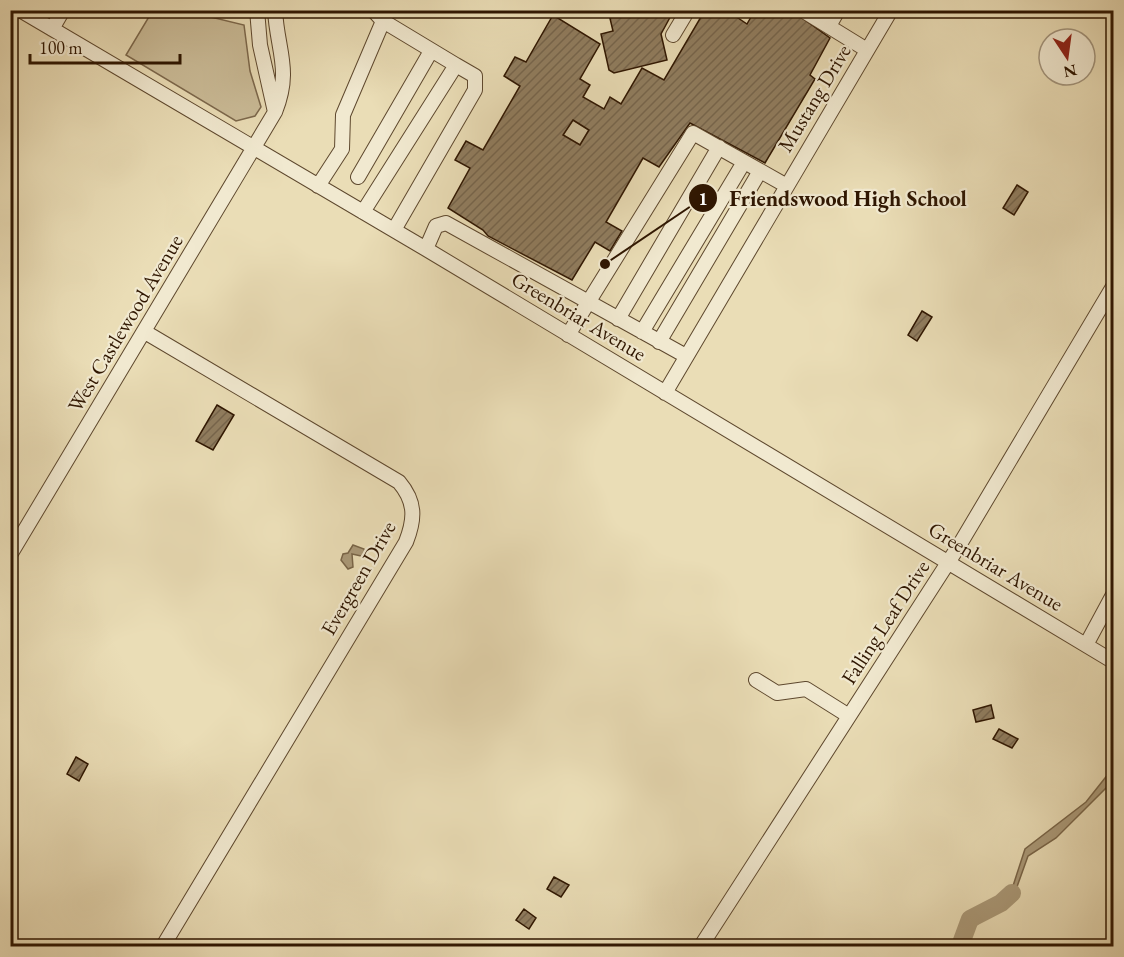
<svg xmlns="http://www.w3.org/2000/svg" width="1124" height="957" viewBox="0 0 1124 957" font-family="'EB Garamond',serif">
	<style>
		.green { fill: #cabb97; stroke: #7c684c; stroke-width: 1.5 }
		.water { fill: #aa9978; stroke: #796548; stroke-width: 1.5 }
		.lines { fill: none; stroke-linecap: round; stroke-linejoin: round }
		.river { stroke: #aa9978; stroke-width: 18 }
		.building { fill: url(#building-hatch); stroke: #2f1601; stroke-width: 1.5; fill-rule: evenodd }
		.minor-casing { stroke: #5e482e; stroke-width: 16 }
		.minor { stroke: #f1e9d0; stroke-width: 14 }
		.labels { text-anchor: middle; dominant-baseline: central; stroke-width: 4.5; stroke-linejoin: round; paint-order: stroke }
		.street-label { font-size: 21px; fill: #2f1601; stroke: #f1e9d0 }
		.leader { fill: none; stroke: #2f1601; stroke-width: 2 }
		.callout-dot { fill: #2f1601; stroke: #f1e9d0; stroke-width: 2 }
		.mark-label { font-size: 18px; text-anchor: middle; font-weight: bold; fill: #fff }
		.callout-label { font-size: 22px; text-anchor: middle; font-weight: bold; fill: #2f1601; stroke: #f1e9d0; stroke-width: 4.5; stroke-linejoin: round; paint-order: stroke }
	</style>
	<defs>
		<pattern id="building-hatch" width="6" height="6" patternUnits="userSpaceOnUse" patternTransform="scale(1.5)"><rect width="6" height="6" fill="#907d5f"/><path d="M-1 1l2-2M0 6l6-6M5 7l2-2" fill="none" stroke="#76654c"/></pattern>
	</defs>
	<rect width="100%" height="100%" fill="#eaddb6"/>
	<filter id="stains"><feTurbulence type="fractalNoise" baseFrequency=".00333" numOctaves="4"/><feColorMatrix values="0 0 0 0 .2 0 0 0 0 .09 0 0 0 0 .02 0 0 0 .5 -.17"/></filter>
	<radialGradient id="worn" r=".72"><stop offset=".6" stop-color="#630" stop-opacity="0"/><stop offset="1" stop-color="#630" stop-opacity=".3"/></radialGradient>
	<path class="green" d="M153,10l33,1 58,14 6,46 11,36 -6,9 -19,5 -110,-66z
		M573,120l16,10 -9,15 -17,-10z"/>
	<path class="water" d="M353,545l11,4 1,4 -4,3 -9,-2 1,13 -5,2 -7,-9 2,-6 5,-1z
		M1113,768v12l-7,8 -50,50 -28,18 -15,42 -25,16 -24,23 2,9h-8l9,-21 45,-36 13,-40 61,-47z"/>
	<g class="lines">
		<path class="river" d="M960,946l10,-27 31,-16 11,-10"/>
	</g>
	<path class="building" d="M608,10h66l-13,24 6,26 -53,13 -5,-3 -8,-36 12,-3z
		M705,10h21l21,14 8,-14h36l39,28 -20,37 5,4 -50,84 -75,-40 -31,44 -16,-9 -37,64 16,9 -12,20 -15,-9 -23,38 -84,-44 -5,-6 -35,-22 22,-40 -15,-8 11,-19 17,9 37,-64 -16,-10 11,-19 11,5 27,-47 47,29 -20,35 10,6 -7,12 21,12 6,-12 11,7 21,-36 22,12zM573,120l16,10 -9,15 -17,-10z
		M1017,185l11,7 -14,23 -11,-7z
		M922,311l10,6 -15,24 -9,-6z
		M217,405l17,10 -21,35 -17,-9z
		M991,705l3,13 -18,4 -3,-12z
		M999,729l19,10 -6,9 -19,-9z
		M76,757l12,7 -9,17 -12,-7z
		M554,877l15,8 -8,12 -14,-8z
		M524,909l12,9 -7,11 -13,-9z"/>
	<g class="lines">
		<defs>
			<path id="minor" d="M20,10l406,239 688,413
				M257,10l3,35 15,67
				M373,10l10,11 73,44
				M802,10l65,40
				M829,26l9,-16
				M52,29l11,-19
				M673,35l15,-25
				M358,177l73,-126
				M318,186l24,-37 1,-34 40,-94
				M363,212l93,-147 19,11v14l-81,140
				M426,249l10,-23 10,-3 240,133
				M618,319l101,-172
				M145,332l254,150c17,20 16,37 7,60l-243,404
				M642,332l102,-170
				M568,335l125,-202 94,53
				M659,342l101,-171
				M665,393l226,-383
				M10,555l265,-443c17,-42 2,-62 0,-102
				M1086,645l28,-52
				M756,680l21,13 29,-4 43,27
				M701,946l259,-402 154,-259"/>
		</defs>
		<use href="#minor" class="minor-casing"/>
		<use href="#minor" class="minor"/>
	</g>
	<g class="labels">
		<g class="street-label">
			<text transform="translate(814 98) rotate(-59)">Mustang Drive</text>
			<text transform="translate(579 316) rotate(31)">Greenbriar Avenue</text>
			<text transform="translate(125 323) rotate(-59)">West Castlewood Avenue</text>
			<text transform="translate(996 566) rotate(31)">Greenbriar Avenue</text>
			<text transform="translate(358 578) rotate(-60)">Evergreen Drive</text>
			<text transform="translate(885 622) rotate(-57)">Falling Leaf Drive</text>
		</g>
	</g>
	<path class="leader" d="M605 264L703 198"/>
	<g class="callout-dot">
		<circle cx="605" cy="264" r="6"/>
		<circle cx="703" cy="198" r="15"/>
	</g>
	<g class="mark-label">
		<text x="703" y="205">1</text>
	</g>
	<g class="callout-label">
		<text x="848" y="206">Friendswood High School</text>
	</g>
	<rect width="1124" height="957" fill="none" stroke="#eaddb6" stroke-width="36"/>
	<rect x="12" y="12" width="1100" height="933" fill="none" stroke="#2f1601" stroke-width="3"/>
	<rect x="18" y="18" width="1088" height="921" fill="none" stroke="#2f1601" stroke-width="1.5"/>
	<g transform="translate(1067 57) rotate(167)"><circle r="28" fill="#f1e9d0" stroke="#a3957d" stroke-width="1.5"/>
	<path d="M0-4.5L10 22L0 15L-10 22Z" fill="#8f2418"/>
	<text y="-9" font-size="16" font-weight="bold" text-anchor="middle" fill="#2f1601">N</text>
	</g>
	<path d="M30 54v9h150v-9" fill="none" stroke="#2f1601" stroke-width="3"/>
	<text x="39" y="54" font-size="18" fill="#2f1601" stroke="#f1e9d0" stroke-width="4.5" paint-order="stroke">100 m</text>
	<rect width="100%" height="100%" filter="url(#stains)"/>
	<rect width="100%" height="100%" fill="url(#worn)"/>
</svg>
